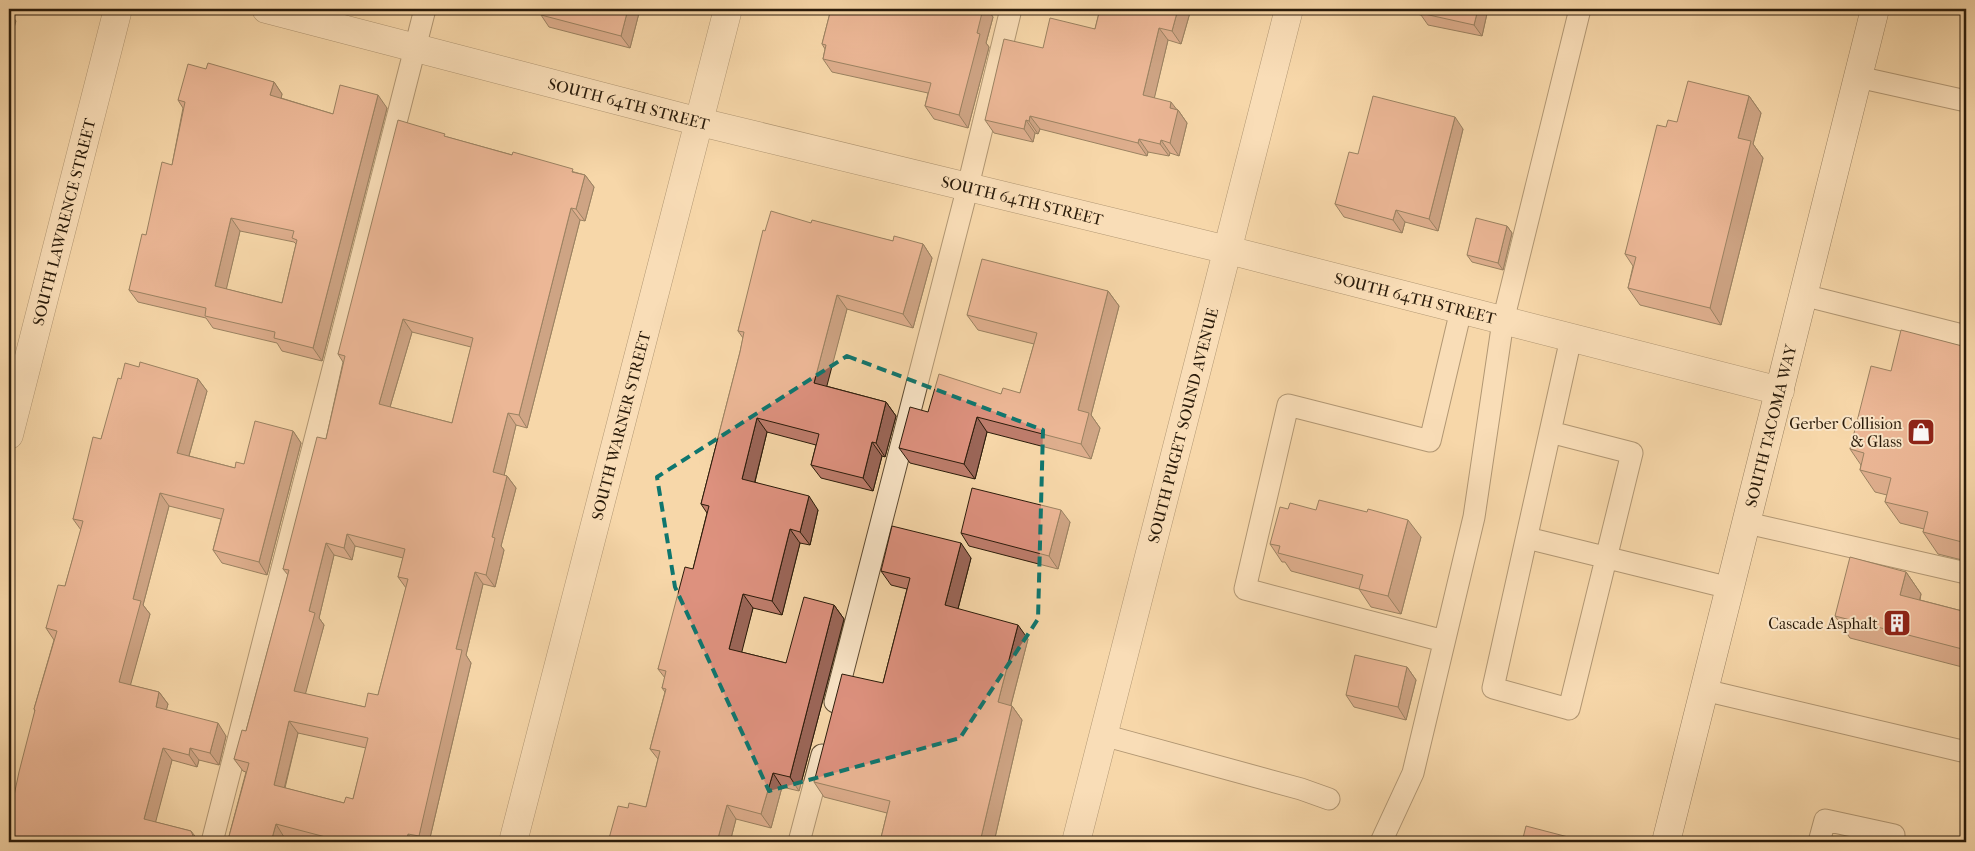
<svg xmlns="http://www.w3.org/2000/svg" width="1975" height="851" viewBox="0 0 1975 851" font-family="'IM FELL French Canon',serif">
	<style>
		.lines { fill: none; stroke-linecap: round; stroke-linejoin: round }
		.service-casing { stroke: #5d4a32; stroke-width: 23 }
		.minor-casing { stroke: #5d4a32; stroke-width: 29 }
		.tertiary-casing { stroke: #5d4a32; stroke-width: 29 }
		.secondary-casing { stroke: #2a1b0a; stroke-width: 29 }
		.service { stroke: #fae5c7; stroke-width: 21 }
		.minor { stroke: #fae5c7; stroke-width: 28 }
		.tertiary { stroke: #fae5c7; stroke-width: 28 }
		.secondary { stroke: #fae5c7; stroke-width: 28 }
		.wall { fill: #be7d6c; stroke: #2a1b0a; fill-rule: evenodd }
		.shaded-wall { fill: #9b6658; stroke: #2a1b0a }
		.building { fill: #dd917e; stroke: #2a1b0a; fill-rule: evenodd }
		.marked { fill: none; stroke: #0f766e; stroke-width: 4; stroke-dasharray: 10 6; stroke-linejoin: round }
		.labels { text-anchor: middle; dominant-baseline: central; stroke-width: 4; stroke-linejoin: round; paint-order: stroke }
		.street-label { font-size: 16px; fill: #2a1b0a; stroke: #fae5c7 }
		.poi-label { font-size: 16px; fill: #2a1b0a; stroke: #fae5c7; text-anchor: end }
	</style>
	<rect width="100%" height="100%" fill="#f7d7a9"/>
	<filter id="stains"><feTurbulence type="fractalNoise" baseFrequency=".004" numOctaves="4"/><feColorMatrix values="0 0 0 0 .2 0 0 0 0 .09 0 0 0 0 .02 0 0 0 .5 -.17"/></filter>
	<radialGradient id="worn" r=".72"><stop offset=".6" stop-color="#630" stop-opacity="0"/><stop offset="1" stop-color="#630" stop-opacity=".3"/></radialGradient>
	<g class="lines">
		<defs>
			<path id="service" d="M1858,77l108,24
				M1803,295l163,41
				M1550,432l82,21 -63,256 -76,-21 78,-350
				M1747,523l219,50
				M1527,538l203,50
				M1444,641l-199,-52 43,-184 142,36 31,-131
				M1704,690l262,62
				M835,702l133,-516 43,-177
				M1103,735l198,54 28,10
				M212,842l213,-833
				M799,842l23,-87
				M1381,842l32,-69 61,-256 29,-196 77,-312
				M1819,842l6,-22 69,15 -2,7"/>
			<g id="minor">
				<path id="s1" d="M266,9l434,113 528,128 552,141"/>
				<path id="s2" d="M9,435l109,-426"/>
				<path id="s3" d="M513,842l215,-833"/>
			</g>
			<g id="tertiary">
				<path id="s4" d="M1076,842l213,-833"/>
			</g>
			<g id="secondary">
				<path id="s5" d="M1666,842l209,-833"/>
			</g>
		</defs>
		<use href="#service" class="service-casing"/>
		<use href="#minor" class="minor-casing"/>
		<use href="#tertiary" class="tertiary-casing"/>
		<use href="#secondary" class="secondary-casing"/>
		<use href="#service" class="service"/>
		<use href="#minor" class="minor"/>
		<use href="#tertiary" class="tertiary"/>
		<use href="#secondary" class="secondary"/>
	</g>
	<path class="wall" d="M542,9h98l-10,39 -81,-21 -8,-12z
		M831,9h156l6,8 -7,26 3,4 -21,81 -34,-9 -9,-13 3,-13 -96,-21 -9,-13 2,-10 -3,-5z
		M1100,9h91l-10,35 -13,-4 -14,58 24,12 9,13 -8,33 -9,-3 -1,3 -21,-4 -1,4 -107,-27 -2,5 -3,-1 -2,9 -39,-9 -9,-13 58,-72 52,-19z
		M1393,9h95l-6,27 -54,-11 -7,-10z
		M206,69l68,13 8,12 -1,4 52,16 54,-6 -65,253 -40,-10 -5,-8 -64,-15 -7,-10 -68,-16 -9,-12 17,-55 26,-70 11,-57 -5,-8zM240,231l54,11 2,2 -14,59 -56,-14z
		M1749,96l12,17 -8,31 10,14 -42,167 -81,-20 -12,-17 5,-22 -8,-12 41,-127z
		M1463,129l-25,102 -33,-9 -3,11 -58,-16 -9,-13 23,-50z
		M447,137l138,38 9,12 -9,34 -5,-1 -53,208 -11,-3 -12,50 3,1 9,12 -15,58 3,4 -9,37 -12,-3 -17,71 5,8 -42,179h-123l-22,-5 -1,5h-274l26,-131 -1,-2 20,-69 -8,-12 19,-42 16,-56 -8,-11 28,-80 20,-60 18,-12 59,12 9,12 -18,65 46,12 9,-4 49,-33 8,12 -34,132 -45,-12 -9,-13 8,-31 -52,-13 -26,99 7,9 -20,71 29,7 9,12 -2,6 60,26 -7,29 -20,-5 -2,7 -25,-7 -17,62 36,9 7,9 3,2 27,-2 18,-68 -3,-1 -9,-12 12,-28 42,-156 -5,-6 43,-130 17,-77 -5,-8zM412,332l59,15 -19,76 -62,-16zM355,546l48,12 -5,19 8,11 -28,107 -13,12 -60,-13 19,-69 -5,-7 15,-63 18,5zM298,733l68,15 -13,51 -9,4 -59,-15z
		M811,223l82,18 30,3 9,14 -19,70 -66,-19 -21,77 60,16 10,14 -11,41 -3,-1 -9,35 -52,-13 -10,-13 5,-20 -49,-13 -12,50 63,28 -8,35 -10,-2 -18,72 -29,-7 -12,44 45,11 48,-58 10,14 -45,172 -17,-4 -11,41 -35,-9 -6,23h-122l20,-34 18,-1 12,-48 -8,-10 15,-57 -3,-4 3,-10 -7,-9 35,-100 14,-56 -6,-9 39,-152 3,-14 -5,-7 27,-100z
		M1507,226l5,7 -9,37 -31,-8 -5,-7z
		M1108,291l11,15 -28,109 9,13 -9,31 -104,-27 -12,47 -65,-16 -11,-15 29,-36 73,-18 19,-1 14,-49 -56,-14 -11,-15z
		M1966,347v214l-28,-7 -15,-22 1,-3 -24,-6 -15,-21 2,-7 -12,-3 -15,-22 1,-5 -11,-16 41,-78z
		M1070,522l-12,47 -89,-23 -8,-13z
		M1421,537l-20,77 -30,-7 -12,-18 -68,-18 -6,-9h-3l-12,-18z
		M971,558l-13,51 70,30 -17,66 1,1 10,14 -28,122h-114l7,-29 -63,-16 -10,-15 69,-99 24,-94 -16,-4 -10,-14z
		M1906,572l15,22 -1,6 46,12v56l-116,-30 -15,-22z
		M1407,667l9,13 -10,40 -52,-13 -8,-12z"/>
	<path class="shaded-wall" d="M9,9h6l-2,8 3,4 -7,24z
		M628,9h12l-10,39 -9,-12z
		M979,9h8l6,8 -7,26 3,4 -21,81 -9,-13 18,-82z
		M1178,9h13l-10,35 -9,-13z
		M1478,9h10l-6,27 -8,-11z
		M1159,28l9,12 -16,68 -9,-13z
		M274,82l8,12 -3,13 -9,-12z
		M378,95l9,13 -65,253 -9,-13z
		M1749,96l12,17 -8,31 10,14 -42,167 -11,-17 28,-170z
		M1171,102l7,9v-1l9,13 -8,33 -9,-13v-35z
		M1030,116l10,13 -2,5 -9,-13z
		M1455,117l8,12 -25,102 -9,-12z
		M1026,120l9,13 -2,9 -9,-13z
		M1139,139l9,13 -1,4 -9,-13z
		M1161,140l9,13 -1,3 -9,-12z
		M585,175l9,12 -9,34 -9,-12z
		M571,208l9,12 -53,208 -8,-13z
		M1396,210l9,12 -3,11 -9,-13z
		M231,218l9,13 -16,68 -9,-13z
		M1507,226l5,7 -9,37 -5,-7z
		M923,244l9,14 -19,70 -10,-14z
		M1108,291l11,15 -28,109 9,13 -9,31 -10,-15 -3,-34z
		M837,295l10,14 -23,88 -10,-14z
		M403,319l9,13 -25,85 -8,-13z
		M198,379l9,12 -21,75 -9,-13z
		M886,402l10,14 -11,41 -9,-14z
		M508,413l8,12 -14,59 -9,-12z
		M977,417l10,15 -12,47 -11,-15z
		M757,418l10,14 -15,61 -10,-14z
		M293,431l8,12 -34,132 -8,-13z
		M872,442l10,14 -9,35 -10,-13z
		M507,476l9,12 -15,58 3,4 -9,37 -9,-12 6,-38z
		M160,493l9,13 -26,99 7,9 -22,80 -9,-12 14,-83z
		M809,496l9,14 -8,35 -10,-13z
		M1061,510l9,12 -12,47 -9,-13z
		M1408,520l13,17 -20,77 -13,-18z
		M790,529l10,14 -18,72 -10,-14z
		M347,534l8,12 -3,14 -8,-12z
		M326,543l8,12 -15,63 5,7 -21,78 -9,-12 15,-80z
		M961,543l10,15 -16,62 -10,-15z
		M475,572l8,12 -17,71 5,8 -42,179h-6l-4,-6 37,-187z
		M1906,572l15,22 -6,23 -15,-22z
		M743,594l10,14 -14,55 -10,-14z
		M834,605l10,14 -45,172 -9,-14z
		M1018,625l10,14 -20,77 -10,-14z
		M1407,667l9,13 -10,40 -8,-13z
		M159,692l9,12 -4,15 -8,-12z
		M1012,706l10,14 -28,122h-14z
		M289,721l9,12 -16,64 -8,-12z
		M218,723l8,13 -7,29 -9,-12z
		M163,748l9,12 -19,72 -9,-13z
		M190,748l9,12 -2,7 -8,-12z
		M773,773l9,14 -11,41 -10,-14z
		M727,805l9,14 -6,23h-13z
		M276,824l8,13 -1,5h-12z
		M408,834l6,8h-8z"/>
	<path class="building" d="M542,9h86l-7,27 -80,-21z
		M831,9h152l-6,24 3,1 -21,81 -34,-9 6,-23 -108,-24 3,-14 -4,-1z
		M1100,9h78l-6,22 -13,-3 -16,67 28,7 -1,6 8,2 -8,33 -9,-3 -1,4 -21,-5 -1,4 -108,-27 -1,5 -3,-1 -2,9 -39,-9 19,-81 39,9 7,-30 45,11z
		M1420,9h58l-4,16 -54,-12z
		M208,63l66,19 -4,13 63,19 7,-29 38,10 -65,253 -39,-10 1,-6 -70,-16 1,-8 -77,-18 13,-56 4,1 16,-73 10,3 13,-63 -7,-2 10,-36 18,5zM231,218l63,13 -2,7 5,2 -15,63 -67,-17z
		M1688,81l61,15 -11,42 13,3 -41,167 -82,-20 8,-31 -11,-3 32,-129 9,2 2,-7 9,2z
		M1373,96l82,21 -26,102 -33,-9 -3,10 -58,-16 14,-52 9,2z
		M398,120l47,14 -1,2 68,19 1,-3 60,17 -1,3 13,3 -9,34 -5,-1 -52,207 -11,-2 -15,59 14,4 -15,61 3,1 -9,37 -11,-3 -19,77 6,1 -43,186 -11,-2 -2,8h-70l1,-2 -61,-16 -5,18h-262v-23l10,-47 16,-62 -1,-1 23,-78 -11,-3 12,-43 7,1 18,-65 -10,-2 20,-82 8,2 17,-61 3,1 4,-16 14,4 1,-5 58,17 -21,74 58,15 1,-6 8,2 11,-43 38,10 -34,131 -46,-12 11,-41 -64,-16 -27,106 8,2 -22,81 40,10 -3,15 62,16 -8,30 -20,-5 -1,7 -26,-7 -19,71 47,12 3,7 7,4h6l6,-5 15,3 21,-77 -15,-4 8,-29 4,1 43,-161 -6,-1 34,-132 9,2 19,-83 -7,-2zM403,319l70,19 -21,85 -73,-19zM347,534l58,15 -7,28 10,2 -30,116 -10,-2 -3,14 -71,-16 21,-78 -6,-2 17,-68 18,5zM289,721l79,17 -15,61 -7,-2 -2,6 -70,-18z
		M771,211l40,12 1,-3 81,21 1,-5 29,8 -20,70 -66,-19 -23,88 72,19 -10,41 -4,-1 -9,36 -52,-13 8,-31 -62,-16 -15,61 67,17 -9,36 -10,-3 -18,72 -29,-7 -14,55 57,14 18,-66 30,8 -44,172 -17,-4 -12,41 -34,-9 -10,37h-109l10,-36 10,2 1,-5 17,4 14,-56 -10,-2 16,-60 -4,-1 4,-17 -8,-2 27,-102 8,2 16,-63 -8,-2 39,-152 4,-20 -6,-1 25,-101 2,1z
		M1476,218l31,8 -9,37 -31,-8z
		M982,259l126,32 -30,119 11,3 -8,31 -104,-27 -13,47 -65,-16 11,-41 18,5 11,-38 62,20 2,-6 17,5 17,-60 -70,-18z
		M1901,330l65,17v196l-43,-11 5,-20 -43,-10 6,-24 -31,-8 4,-17 -14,-4 21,-83 20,5z
		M972,488l89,22 -12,46 -88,-23z
		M1319,500l48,12 1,-3 40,11 -20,76 -29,-7 4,-14 -85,-22 2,-7 -10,-2 10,-37 8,2 2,-6 26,7z
		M892,526l69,17 -16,62 73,20 -20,77 14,4 -32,136h-100l10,-41 -76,-19 28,-108 41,9 27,-105 -29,-7z
		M1850,557l56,15 -6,23 66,17v38l-131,-34z
		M1355,655l52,12 -9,40 -52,-12z
		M1526,826l46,12 -1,4h-49z"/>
	<path d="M0 0H1975V851H0ZM847,356l196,74 -5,189 -78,119 -191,53 -94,-204 -18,-110z" fill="#f7d7a9" fill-opacity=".55" fill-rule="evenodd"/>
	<path class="marked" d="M847,356l196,74 -5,189 -78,119 -191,53 -94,-204 -18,-110z"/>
	<defs>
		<symbol id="shop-square" viewBox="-11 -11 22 22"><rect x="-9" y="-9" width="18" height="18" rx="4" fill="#8f2418" stroke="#fae5c7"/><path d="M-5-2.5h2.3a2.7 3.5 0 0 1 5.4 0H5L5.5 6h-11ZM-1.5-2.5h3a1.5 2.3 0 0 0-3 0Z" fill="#fff"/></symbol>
		<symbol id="building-square" viewBox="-11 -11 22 22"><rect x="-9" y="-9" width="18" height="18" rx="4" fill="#8f2418" stroke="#fae5c7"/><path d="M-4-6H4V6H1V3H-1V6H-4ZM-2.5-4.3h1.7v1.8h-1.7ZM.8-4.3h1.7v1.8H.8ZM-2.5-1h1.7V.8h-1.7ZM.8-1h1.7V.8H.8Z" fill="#fff"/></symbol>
	</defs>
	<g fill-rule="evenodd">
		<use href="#shop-square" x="1905" y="416" width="32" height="32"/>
		<use href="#building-square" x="1881" y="607" width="32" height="32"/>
	</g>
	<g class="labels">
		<g class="street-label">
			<text stroke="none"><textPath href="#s1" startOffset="375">SOUTH 64TH STREET</textPath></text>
			<text stroke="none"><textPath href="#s1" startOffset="780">SOUTH 64TH STREET</textPath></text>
			<text stroke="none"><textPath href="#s2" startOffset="220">SOUTH LAWRENCE STREET</textPath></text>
			<text stroke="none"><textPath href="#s1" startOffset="1185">SOUTH 64TH STREET</textPath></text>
			<text stroke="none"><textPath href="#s3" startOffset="430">SOUTH WARNER STREET</textPath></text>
			<text stroke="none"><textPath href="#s4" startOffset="430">SOUTH PUGET SOUND AVENUE</textPath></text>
			<text stroke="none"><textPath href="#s5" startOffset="429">SOUTH TACOMA WAY</textPath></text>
		</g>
		<g class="poi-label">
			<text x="1902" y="423">Gerber Collision<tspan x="1902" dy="18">&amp; Glass</tspan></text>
			<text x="1878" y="623">Cascade Asphalt</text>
		</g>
	</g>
	<rect width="1975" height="851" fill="none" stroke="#f7d7a9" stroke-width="30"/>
	<rect x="10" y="10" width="1955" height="831" fill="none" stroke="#2a1b0a" stroke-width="2.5"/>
	<rect x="15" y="15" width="1945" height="821" fill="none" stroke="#2a1b0a"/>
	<rect width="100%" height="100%" filter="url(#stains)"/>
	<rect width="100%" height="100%" fill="url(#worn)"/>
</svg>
